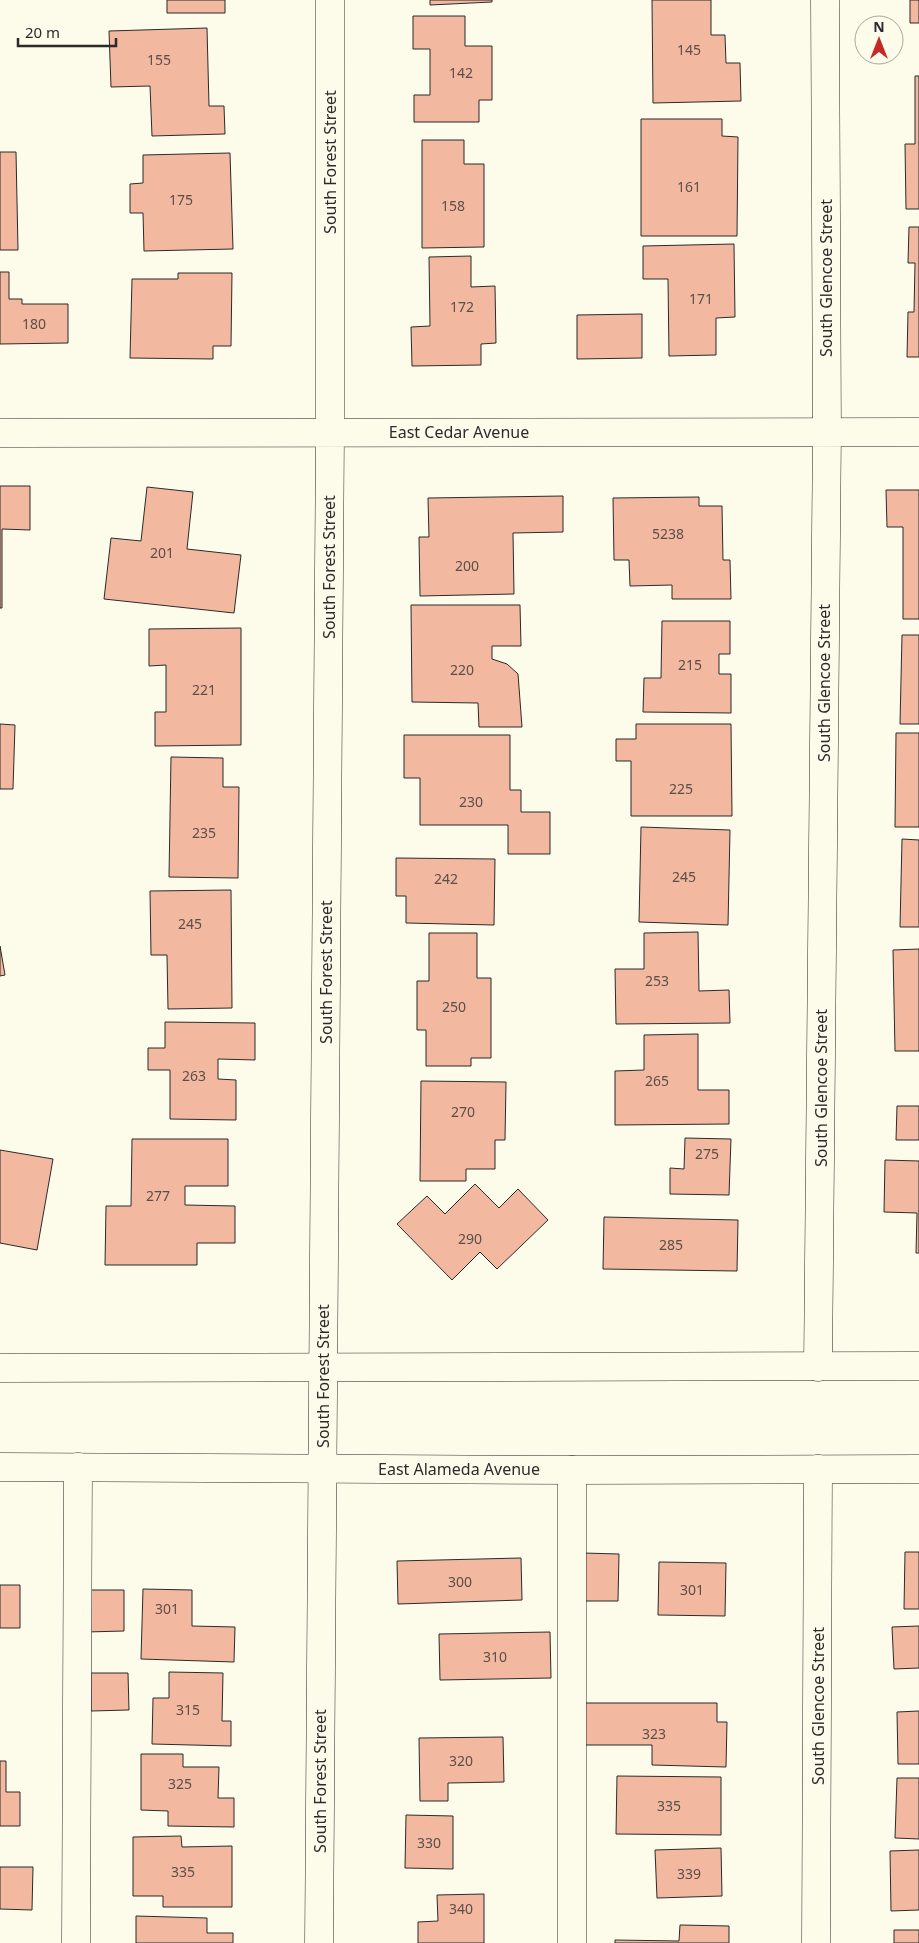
<svg xmlns="http://www.w3.org/2000/svg" width="919" height="1943" viewBox="0 0 919 1943" font-family="'Noto Sans',sans-serif">
	<style>
		.building { fill: #f2b8a0; stroke: #2b2b2b }
		.lines { fill: none; stroke-linecap: round; stroke-linejoin: round }
		.minor-casing { stroke: #2b2b2b; stroke-width: 29 }
		.major-casing { stroke: #2b2b2b; stroke-width: 29 }
		.minor { stroke: #fdfbea; stroke-width: 28 }
		.major { stroke: #fdfbea; stroke-width: 28 }
		.labels { text-anchor: middle; dominant-baseline: central; stroke-width: 4; stroke-linejoin: round; paint-order: stroke }
		.number-label { font-size: 14px; fill: #5d4e48 }
		.street-label { font-size: 16px; fill: #2b2b2b; stroke: #fdfbea }
	</style>
	<rect width="100%" height="100%" fill="#fdfbea"/>
	<path class="building" d="M167,0h58v13h-58z
		M430,0h62v2l-62,3z
		M652,0h59v35h14l1,28h14l1,38 -88,2z
		M910,0h9v23h-9z
		M413,16h52v30h27v54h-13v22h-65v-27h16v-46h-17z
		M207,28l2,78h15l1,28 -73,2 -2,-50 -39,1 -2,-56z
		M915,76h4v133h-13l-1,-65h10z
		M641,119h81v17l16,1 -1,99h-96z
		M422,140h42v24h20v83l-62,1z
		M0,152h16l2,98h-18z
		M230,153l3,96 -89,2 -1,-38h-13v-29l13,-1v-28z
		M909,227h10v130h-12l1,-45h6l1,-49h-7z
		M734,244l1,73 -19,1v37l-47,1 -1,-77h-25v-33z
		M471,256v31l24,-1 1,57 -15,1v21l-69,1 -1,-39 19,-1 -1,-69z
		M0,272h9v27h13v5h46v39l-68,1z
		M178,273h54l-1,73h-18v13l-83,-1 2,-79h46z
		M642,314v44l-65,1v-44z
		M0,486h30v44l-28,-1v79h-2z
		M147,487l46,5 -6,57 54,6 -7,58 -130,-14 7,-61 30,3z
		M886,490h33v129h-16v-92h-16z
		M563,496v36l-50,1 1,61 -94,2 -1,-59h10l-1,-39z
		M699,497v9h23l1,54h7l1,39h-59v-14l-42,1 -1,-26h-15l-1,-62z
		M411,605h109l1,41h-29v13l15,5 11,10 4,53h-43l-1,-24 -66,-1z
		M662,621h68v33h-11v20h12v39l-88,-1 1,-34h17z
		M241,628v117l-86,1v-34h11v-47l-17,1v-37z
		M902,635h17v89h-19z
		M0,724l15,1 -2,64h-13z
		M636,724h95l1,92h-101v-55h-15v-22h20z
		M896,733h23v94h-24z
		M404,735h106v55h11v22h29v42h-42v-29h-88v-47h-16z
		M171,757l52,1v29h16l-1,91 -69,-1z
		M641,827l89,3 -2,95 -89,-3z
		M902,839l17,1v87h-19z
		M396,858l99,1 -1,66 -88,-2v-27h-10z
		M231,890l1,118 -64,1 -1,-54h-16l-1,-64z
		M698,932l1,59 30,-1 1,33 -114,1 -1,-55h29v-36z
		M429,933h48v45h14v80h-20v8h-45v-36h-9v-49h12z
		M0,946l5,29 -5,1z
		M919,949v102h-24l-2,-101z
		M165,1022l90,1v37l-37,-1v20l18,1v40l-66,-1v-49h-22v-22h17z
		M698,1034v56h31v34l-114,1v-54l29,-1v-35z
		M421,1081l85,1 -1,58h-10v29h-29v12h-46z
		M897,1106h22v34h-23z
		M685,1138l46,1 -2,56 -59,-1v-26l14,1z
		M132,1139h96v47h-43v19l50,1v37h-38v22h-92l1,-59h25z
		M0,1150l53,9 -16,91 -37,-7z
		M885,1160l34,1v92h-3l1,-40 -33,-1z
		M475,1184l24,24 19,-19 30,31 -51,49 -17,-17 -28,28 -55,-56 30,-28 18,18z
		M604,1217l134,3 -1,51 -134,-2z
		M905,1552h14v57h-15z
		M583,1553l36,1 -1,47h-36z
		M521,1558l1,42 -124,4 -1,-43z
		M659,1562l67,1 -1,53 -67,-1z
		M0,1585h20v43h-20z
		M143,1589l49,1v36l43,1 -1,35 -93,-3z
		M86,1590h38v41l-38,1z
		M919,1626v42l-25,1 -2,-42z
		M550,1632l1,46 -111,2 -1,-46z
		M169,1672l54,1 -1,48h9v25l-79,-2 1,-46h16z
		M91,1673h37l1,37 -38,1z
		M582,1703h135v19h10l-1,45 -74,-2v-20h-71z
		M919,1711v53h-21l-1,-52z
		M503,1737l1,45 -56,1v18h-28l-1,-63z
		M141,1754h42v13h36l-1,31h16v29l-66,-1v-15l-27,-1z
		M0,1761h6v31h14v34h-20z
		M617,1776l104,1v58l-105,-1z
		M897,1778h22v61l-24,-1z
		M406,1815l47,1v53l-48,-1z
		M181,1836l1,11 50,-1v61h-69v-11h-30v-59z
		M721,1848l1,48 -65,2 -2,-48z
		M919,1850v60l-28,1 -1,-60z
		M0,1867h33l-1,43 -32,-1z
		M484,1894v49h-66v-21l20,-1 -1,-26z
		M136,1916l71,2v15h26v10h-97z
		M680,1925l49,1v17h-114v-3l64,1z
		M894,1930h25v13h-25z"/>
	<g class="lines">
		<defs>
			<path id="minor" d="M0,433l919,-1
				M818,1367l9,-935 -2,-432
				M76,1943l2,-476
				M319,1943l11,-1510v-433
				M572,1943v-473
				M816,1943l2,-474"/>
			<path id="major" d="M0,1368l919,-2
				M0,1467l572,3 347,-1"/>
		</defs>
		<use href="#minor" class="minor-casing"/>
		<use href="#major" class="major-casing"/>
		<use href="#minor" class="minor"/>
		<use href="#major" class="major"/>
	</g>
	<g class="labels">
		<g class="number-label">
			<text x="689" y="49">145</text>
			<text x="159" y="59">155</text>
			<text x="461" y="72">142</text>
			<text x="689" y="186">161</text>
			<text x="181" y="199">175</text>
			<text x="453" y="205">158</text>
			<text x="701" y="298">171</text>
			<text x="462" y="306">172</text>
			<text x="34" y="323">180</text>
			<text x="668" y="533">5238</text>
			<text x="162" y="552">201</text>
			<text x="467" y="565">200</text>
			<text x="690" y="664">215</text>
			<text x="462" y="669">220</text>
			<text x="204" y="689">221</text>
			<text x="681" y="788">225</text>
			<text x="471" y="801">230</text>
			<text x="204" y="832">235</text>
			<text x="684" y="876">245</text>
			<text x="446" y="878">242</text>
			<text x="190" y="923">245</text>
			<text x="657" y="980">253</text>
			<text x="454" y="1006">250</text>
			<text x="194" y="1075">263</text>
			<text x="657" y="1080">265</text>
			<text x="463" y="1111">270</text>
			<text x="707" y="1153">275</text>
			<text x="158" y="1195">277</text>
			<text x="470" y="1238">290</text>
			<text x="671" y="1244">285</text>
			<text x="460" y="1581">300</text>
			<text x="692" y="1589">301</text>
			<text x="167" y="1608">301</text>
			<text x="495" y="1656">310</text>
			<text x="188" y="1709">315</text>
			<text x="654" y="1733">323</text>
			<text x="461" y="1760">320</text>
			<text x="180" y="1783">325</text>
			<text x="669" y="1805">335</text>
			<text x="429" y="1842">330</text>
			<text x="183" y="1871">335</text>
			<text x="689" y="1873">339</text>
			<text x="461" y="1908">340</text>
		</g>
		<g class="street-label">
			<text transform="translate(330 162) rotate(-90)">South Forest Street</text>
			<text transform="translate(826 278) rotate(-90)">South Glencoe Street</text>
			<text x="459" y="432">East Cedar Avenue</text>
			<text transform="translate(329 567) rotate(-90)">South Forest Street</text>
			<text transform="translate(824 683) rotate(-90)">South Glencoe Street</text>
			<text transform="translate(326 972) rotate(-90)">South Forest Street</text>
			<text transform="translate(821 1088) rotate(-90)">South Glencoe Street</text>
			<text transform="translate(323 1376) rotate(-90)">South Forest Street</text>
			<text x="459" y="1469">East Alameda Avenue</text>
			<text transform="translate(818 1706) rotate(-90)">South Glencoe Street</text>
			<text transform="translate(320 1781) rotate(-90)">South Forest Street</text>
		</g>
	</g>
	<g transform="translate(879 40)"><circle r="24" fill="#fdfbea" stroke="#a9a89e"/>
	<path d="M0-4L9 19L0 12L-9 19Z" fill="#c62828"/>
	<text y="-8" font-size="14" font-weight="bold" text-anchor="middle" fill="#2b2b2b">N</text>
	</g>
	<path d="M18 38v8h98v-8" fill="none" stroke="#2b2b2b" stroke-width="2.5"/>
	<text x="25" y="38" font-size="15" fill="#2b2b2b" stroke="#fdfbea" stroke-width="4" paint-order="stroke">20 m</text>
</svg>
